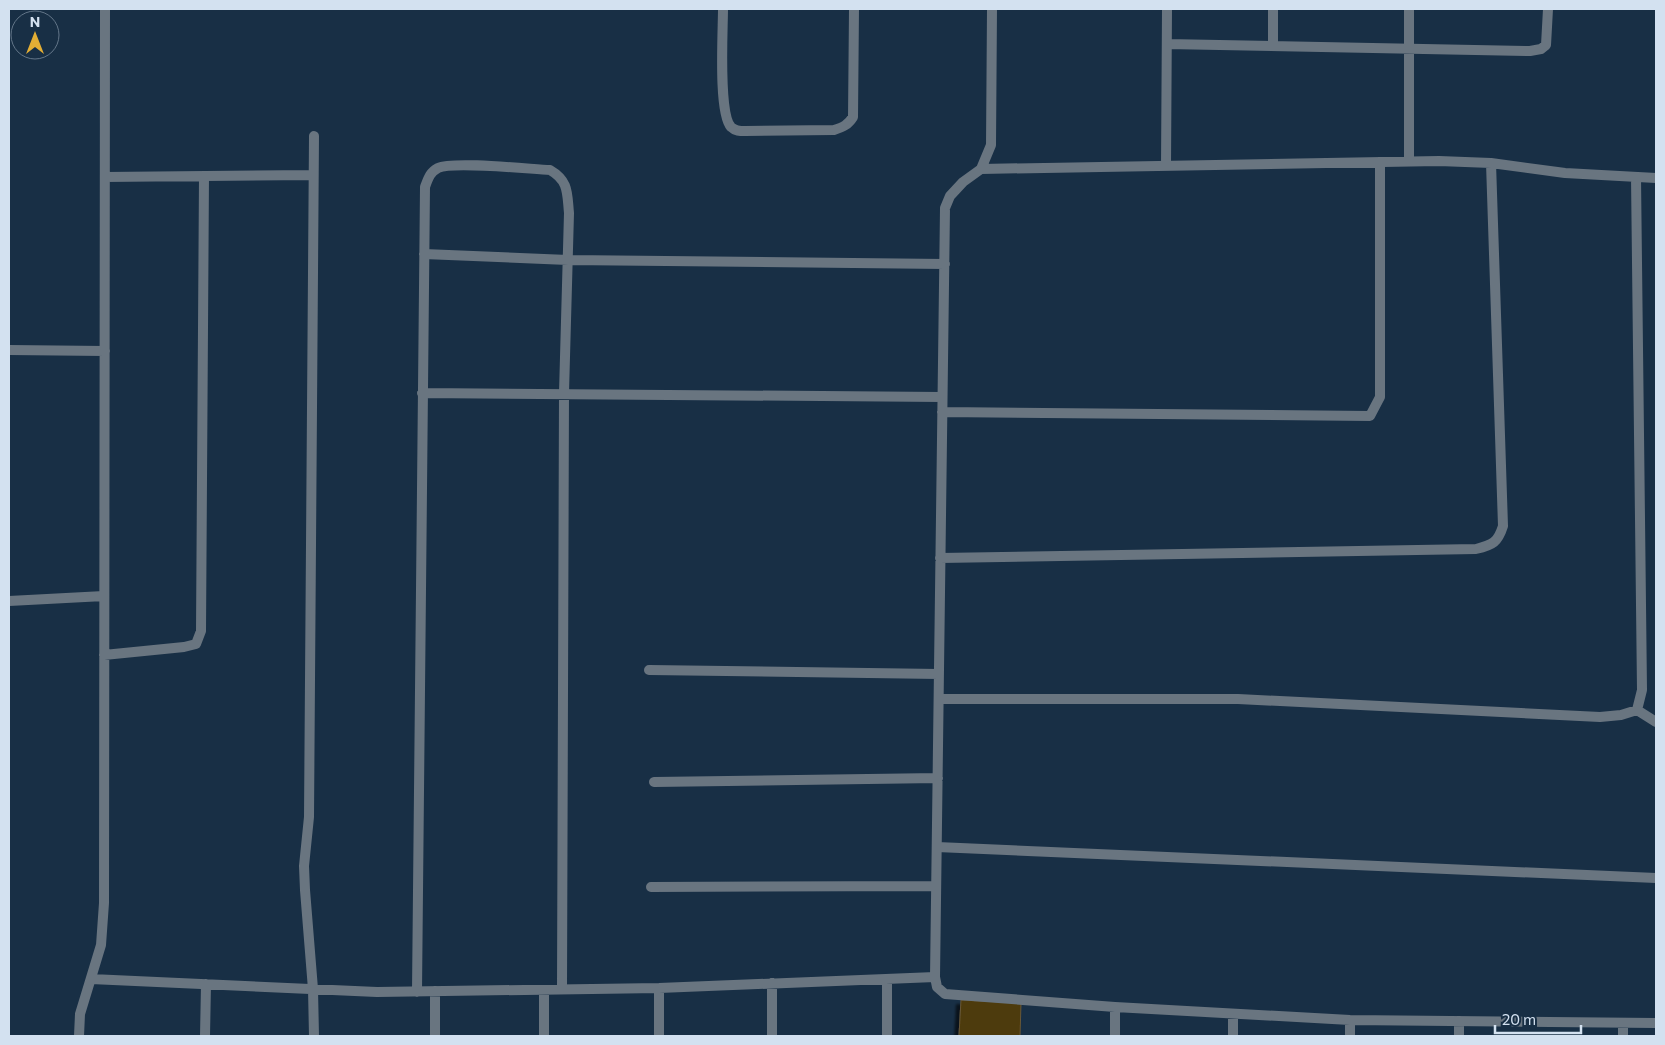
<svg xmlns="http://www.w3.org/2000/svg" width="1665" height="1045" viewBox="0 0 1665 1045" font-family="Commissioner,sans-serif">
	<style>
		.building { fill: #4e3a0a; stroke: #685839; filter: url(#shadow) }
		.lines { fill: none; stroke-linecap: round; stroke-linejoin: round }
		.minor { stroke: #697580; stroke-width: 10 }
	</style>
	<defs>
		<filter id="shadow"><feDropShadow dx="-4.5" dy="4.5" stdDeviation="1" flood-color="#0009"/></filter>
	</defs>
	<rect width="100%" height="100%" fill="#182f45"/>
	<path class="building" d="M961,1000l60,3 -1,33h-61z"/>
	<g class="lines">
		<path class="minor" d="M723,9c0,22 -5,104 8,118 4,4 9,4 14,4l89,-1c9,-3 14,-5 19,-13l1,-108
			M992,9l-1,136 -10,24 -18,13 -13,14 -5,12 -10,769 2,10 8,7 170,13 235,13 306,3
			M1409,9v152
			M1167,44l363,7 11,-2 5,-4 2,-36
			M1273,46v-37
			M314,136l-5,681 -5,49 1,24 8,99 1,47
			M1166,166l1,-157
			M981,169l458,-8 52,2 74,10 91,5
			M105,177l208,-2
			M424,254l144,6 377,4
			M9,350l96,1
			M422,393l520,4
			M942,412l428,4 10,-19v-235
			M940,558l536,-9c17,-4 22,-7 27,-23l-12,-363
			M9,601l95,-5
			M104,655l80,-8 12,-3 5,-13 3,-455
			M649,670l290,4
			M939,699h299l362,18 21,-2 16,-5 5,-20 -6,-513
			M1637,710l19,12
			M654,782l284,-4
			M937,847l719,31
			M651,887l285,-1
			M91,979l286,13 282,-4 276,-11
			M544,990v46
			M417,992l8,-805c3,-8 5,-15 13,-19 15,-7 91,1 112,2 19,11 17,23 19,43l-5,180 -2,596
			M1459,1021v15
			M1623,1023v13
			M79,1036l1,-22 21,-69 3,-42 1,-894
			M205,1036l1,-52
			M435,1036v-45
			M659,1036v-48
			M772,1036v-53
			M887,1036v-57
			M1115,1036v-29
			M1233,1036v-22
			M1350,1036v-16"/>
	</g>
	<rect width="1665" height="1045" fill="none" stroke="#d3e1f0" stroke-width="20"/>
	<g transform="translate(35 35)"><circle r="24" fill="#182f45" stroke="#637689"/>
	<path d="M0-4L9 19L0 12L-9 19Z" fill="#e3ae35"/>
	<text y="-8" font-size="14" font-weight="bold" text-anchor="middle" fill="#d3e1f0">N</text>
	</g>
	<path d="M1495 1025v8h86v-8" fill="none" stroke="#d3e1f0" stroke-width="2.5"/>
	<text x="1502" y="1025" font-size="15" fill="#d3e1f0" stroke="#182f45" stroke-width="4" paint-order="stroke">20 m</text>
</svg>
